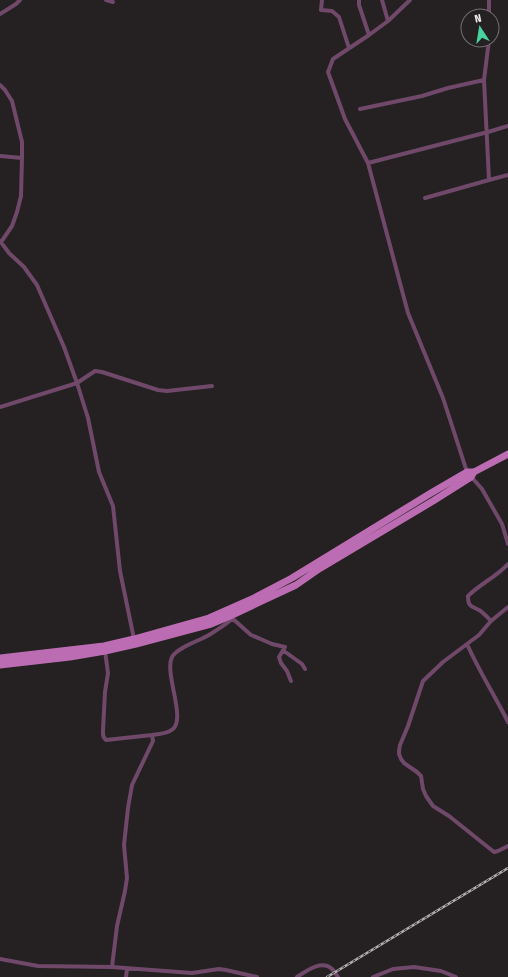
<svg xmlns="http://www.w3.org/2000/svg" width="508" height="977" viewBox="0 0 508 977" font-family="'Fira Sans Condensed',sans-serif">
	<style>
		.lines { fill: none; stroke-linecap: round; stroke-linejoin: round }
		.street { stroke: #6f486a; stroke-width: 4 }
		.primary { stroke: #bc6cb3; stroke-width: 7 }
		.rail-casing { stroke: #b3aeaf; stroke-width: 2.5 }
		.rail { stroke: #252021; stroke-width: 1; stroke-dasharray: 3; stroke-linecap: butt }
	</style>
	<rect width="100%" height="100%" fill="#252021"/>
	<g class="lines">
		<path class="street" d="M106,0l7,2
			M322,0l-1,10 11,1 7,6 10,31
			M359,0v5l10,30
			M382,0l6,21
			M410,0l-22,21 -19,14 -36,24 -5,13 17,47 23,44 40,150 35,85 24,74 15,17 20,35 6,20
			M489,0v16
			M0,14l16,-10 4,-4
			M489,40l-5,40 5,100
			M0,85l5,5 7,11 10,41v16l-1,38 -4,16 -5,14 -11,16
			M360,109l62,-13 26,-8 36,-8
			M0,156l22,2
			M368,163l120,-31 20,-6
			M425,198l64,-18 19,-5
			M0,241l9,12 15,14 13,18 27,62 13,36 11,35 11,54 14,34 7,65 14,68
			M0,407l77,-24 18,-12 7,1 56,18 9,1 45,-5
			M508,607l-17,14 -12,14 -36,27 -20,19 -15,45 -8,19 -1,6v3l2,5 3,4 13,9 4,4 2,13 3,7 7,10 16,10 45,36 4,-1 10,-5
			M232,618l19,17 12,5 9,4 13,3
			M491,621c-3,-3 -7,-8 -12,-11 -8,-4 -11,-3 -11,-14 12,-12 28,-19 40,-32
			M467,644c12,27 28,52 41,78
			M285,647l-6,10 2,6 6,8 4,10
			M284,649v2l18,13 3,5
			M105,651l3,22 -3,19 -2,38c0,4 -1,7 3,10l46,-5 1,6 -21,44 -4,23 -4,37 3,33 -2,13 -8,35 -5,41
			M152,735c7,-1 15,-1 21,-6 13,-12 -9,-56 -1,-72 6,-10 27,-16 37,-22 8,-5 16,-10 23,-16
			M0,959l38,7 74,1 80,6 27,-4 7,1 31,7
			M126,977l1,-8
			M297,977c9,-6 25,-18 35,-8 2,2 4,5 6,8
			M373,977l20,-8 21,-2 27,4 15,6"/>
		<path class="primary" d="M0,658l104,-12 30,-7 75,-21 43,-19 40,-21 139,-85 36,-21h7l34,-18
			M0,665l70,-8 35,-6 31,-7 75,-20 19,-8 66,-31 23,-16 114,-68 38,-24 3,-5"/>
		<defs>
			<path id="rail" d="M327,977l181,-109"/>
		</defs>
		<use href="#rail" class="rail-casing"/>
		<use href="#rail" class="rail"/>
	</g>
	<g transform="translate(480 28) rotate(348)"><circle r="19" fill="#252021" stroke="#757071"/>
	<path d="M0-3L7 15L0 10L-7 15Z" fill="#47d49e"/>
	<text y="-6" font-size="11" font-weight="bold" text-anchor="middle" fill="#ede9ea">N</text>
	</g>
</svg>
